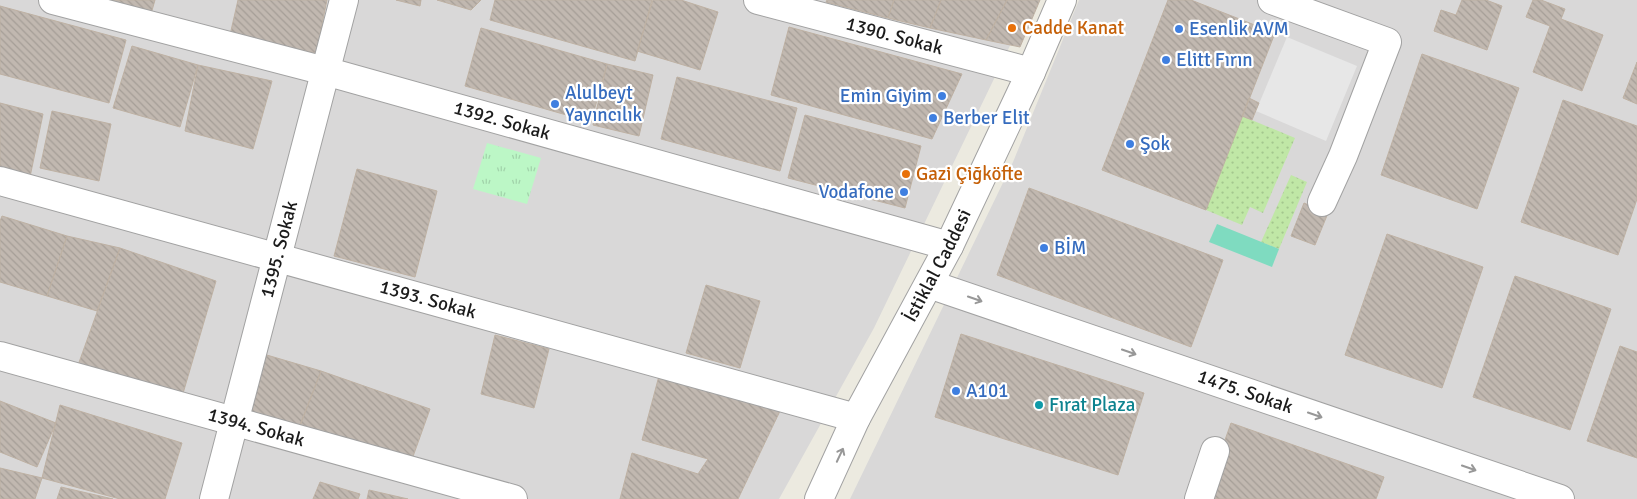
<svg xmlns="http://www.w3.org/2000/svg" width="1637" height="499" viewBox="0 0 1637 499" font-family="Signika,sans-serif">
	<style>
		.residential { fill: #d9d8d8 }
		.grass { fill: url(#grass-dots) }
		.park { fill: url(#park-tufts) }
		.pitch { fill: #7fdbc0 }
		.parking { fill: #e7e7e7 }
		.building { fill: url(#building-back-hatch); stroke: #beb1a3 }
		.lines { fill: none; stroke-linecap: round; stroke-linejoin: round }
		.minor-casing { stroke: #a2a2a2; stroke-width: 30 }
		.minor { stroke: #fff; stroke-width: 28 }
		.oneway { stroke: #989898 }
		.food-dot { fill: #e8710a; stroke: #fff; stroke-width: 2 }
		.shop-dot { fill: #3f7fe0; stroke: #fff; stroke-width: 2 }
		.culture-dot { fill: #0f9aa8; stroke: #fff; stroke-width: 2 }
		.labels { text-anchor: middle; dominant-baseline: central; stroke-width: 4.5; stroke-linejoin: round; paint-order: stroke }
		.food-label { font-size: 19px; fill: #c56008; stroke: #fff; text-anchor: start }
		.shop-label { font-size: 19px; fill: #366cbe; stroke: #fff; text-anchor: start }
		.street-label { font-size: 19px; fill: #1b1b1b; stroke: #fff }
		.culture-label { font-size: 19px; fill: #0d838f; stroke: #fff; text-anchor: start }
	</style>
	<defs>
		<pattern id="grass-dots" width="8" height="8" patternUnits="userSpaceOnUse" patternTransform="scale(1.25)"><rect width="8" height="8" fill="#c0e7a6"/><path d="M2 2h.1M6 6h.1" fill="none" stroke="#a4c68e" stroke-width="1.8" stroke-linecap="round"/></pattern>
		<pattern id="park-tufts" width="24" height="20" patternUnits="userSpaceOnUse" patternTransform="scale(1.25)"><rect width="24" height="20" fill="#bcf7c6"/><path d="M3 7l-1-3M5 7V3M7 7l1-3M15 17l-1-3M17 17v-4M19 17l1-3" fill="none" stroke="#a1d3aa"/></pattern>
		<pattern id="building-back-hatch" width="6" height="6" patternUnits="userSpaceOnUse" patternTransform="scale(1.25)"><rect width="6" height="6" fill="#c1b8b0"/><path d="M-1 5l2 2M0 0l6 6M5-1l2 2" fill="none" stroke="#a59e97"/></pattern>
	</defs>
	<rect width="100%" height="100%" fill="#eceae0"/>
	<path class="residential" d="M0,0h1032l-158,328 -95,171h-779z
		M1079,0h558v499h-787l163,-337z"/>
	<path class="grass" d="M1242,116l53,22 -32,75 -13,-6 -8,18 -36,-15z
		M1291,175l16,7 -28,67 -18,-7z"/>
	<path class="park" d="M487,143l54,15 -14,46 -54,-15z"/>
	<path class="pitch" d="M1217,224l62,25 -7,18 -63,-25z"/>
	<path class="parking" d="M1287,37l70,29 -31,75 -70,-30z"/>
	<path class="building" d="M106,0h49l-4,14z
		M238,0h89l-11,53 -86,-18z
		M396,0h25l-1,6z
		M437,0h44l-10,10z
		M495,0h157l-17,61 -145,-41z
		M653,0h28l37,12 -18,58 -63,-19z
		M827,0h67l-6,18 -62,-16z
		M894,0h47l-11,28 -42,-10z
		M941,0h66l-21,40 -56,-12z
		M1007,0h33l-20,47 -34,-7z
		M1168,0h23l84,33 -69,177 -104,-40z
		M1462,0h24l16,6 -15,44 -53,-19 7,-21 15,5z
		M1533,0h8l24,9 -4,10 42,16 -21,56 -49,-19 17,-46 -24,-9z
		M0,6l126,34 -17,63 -109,-29z
		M789,27l173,47 -30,65 -161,-44z
		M481,28l126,36 -16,58 -126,-36z
		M132,46l66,19 -18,62 -67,-19z
		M1422,54l97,34 -42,121 -96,-34z
		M1637,62v42l-14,-6z
		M607,64l46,11 -14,61 -46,-11z
		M198,65l74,16 -19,68 -68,-18z
		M677,77l120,31 -17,63 -119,-32z
		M1249,98l10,5 -7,17 -10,-4z
		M1563,100l74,26v73l-19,56 -97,-33z
		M0,103l43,11 -13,63 -30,-9z
		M52,111l59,13 -12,57 -59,-13z
		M805,115l116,31 -16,62 -117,-30z
		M357,169l80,22 -22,86 -81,-21z
		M1029,188l194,72 -32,87 -194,-72z
		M1304,203l24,10 -13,32 -24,-9z
		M2,216l65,20 -20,60 -47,-14v-61z
		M1387,234l96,33 -41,121 -97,-33z
		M67,236l53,12 -23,63 -50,-15z
		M120,248l96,33 -37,126 -102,-39z
		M1515,276l96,33 -41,121 -97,-33z
		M706,285l54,16 -20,67 -54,-15z
		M961,334l183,59 -26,82 -183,-58z
		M495,335l54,14 -15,59 -53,-14z
		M1620,346l17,6v106l-50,-17z
		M260,353l61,18 -22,57 -62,-16z
		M321,371l109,38 -19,53 -112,-34z
		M660,372l120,39 -42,88h-118l12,-46 66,21 10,-15 -66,-19z
		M0,401l56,22 -19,44 -37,-15z
		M60,405l122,38 -17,56h-45l-78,-21z
		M1231,423l153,54 -8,22h-171l9,-25 7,3 6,-17 -8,-3z
		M0,468l42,10 -7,21h-35z
		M320,482l40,12 -2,5h-45z
		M61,487l52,12h-56z
		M369,490l39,9h-41z"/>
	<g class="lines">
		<defs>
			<g id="minor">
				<path id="s1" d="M53,0l272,71 624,175"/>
				<path id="s2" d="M758,0l273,72"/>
				<path d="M1272,0l115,42 -44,114 -21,46"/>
				<path id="s3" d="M0,181l856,237"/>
				<path id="s4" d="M929,284l631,215"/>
				<path id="s5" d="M0,356l513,143"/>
				<path id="s6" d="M214,499l130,-499"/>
				<path id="s7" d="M819,499l37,-81 93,-172 82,-174 31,-72"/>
				<path d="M1199,499l16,-48"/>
			</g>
		</defs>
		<use href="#minor" class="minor-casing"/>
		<use href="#minor" class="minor"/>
	</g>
	<defs><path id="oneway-shaft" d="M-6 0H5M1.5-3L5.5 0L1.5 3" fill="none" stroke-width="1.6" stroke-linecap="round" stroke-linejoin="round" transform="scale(1.25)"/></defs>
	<g class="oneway">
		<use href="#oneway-shaft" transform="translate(975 299) rotate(19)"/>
		<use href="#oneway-shaft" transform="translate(1129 352) rotate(19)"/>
		<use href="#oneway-shaft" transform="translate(1315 415) rotate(19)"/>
		<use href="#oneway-shaft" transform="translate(840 455) rotate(-65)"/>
		<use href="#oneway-shaft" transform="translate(1469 468) rotate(19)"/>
	</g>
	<g class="food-dot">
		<circle cx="1012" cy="28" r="5"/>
		<circle cx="906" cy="174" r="5"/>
	</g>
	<g class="shop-dot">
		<circle cx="1179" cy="29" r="5"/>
		<circle cx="1166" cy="60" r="5"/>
		<circle cx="942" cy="96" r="5"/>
		<circle cx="555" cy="104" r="5"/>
		<circle cx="933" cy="118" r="5"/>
		<circle cx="1130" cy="144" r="5"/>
		<circle cx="904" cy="192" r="5"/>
		<circle cx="1044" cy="248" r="5"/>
		<circle cx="956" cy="391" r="5"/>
	</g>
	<circle class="culture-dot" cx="1039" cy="405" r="5"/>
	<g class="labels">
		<g class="food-label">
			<text x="1022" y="28">Cadde Kanat</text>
			<text x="916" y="174">Gazi Çiğköfte</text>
		</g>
		<g class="shop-label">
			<text x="1189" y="29">Esenlik AVM</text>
			<text x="1176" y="60">Elitt Fırın</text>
			<text x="565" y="93">Alulbeyt<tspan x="565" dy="22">Yayıncılık</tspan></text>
			<text x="932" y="96" text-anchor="end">Emin Giyim</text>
			<text x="943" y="118">Berber Elit</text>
			<text x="1140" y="144">Şok</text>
			<text x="894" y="192" text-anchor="end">Vodafone</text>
			<text x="1054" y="248">BİM</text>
			<text x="966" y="391">A101</text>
		</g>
		<g class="street-label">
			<text stroke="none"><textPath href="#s2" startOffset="141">1390. Sokak</textPath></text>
			<text stroke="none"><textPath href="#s1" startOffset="465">1392. Sokak</textPath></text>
			<text stroke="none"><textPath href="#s6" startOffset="258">1395. Sokak</textPath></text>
			<text stroke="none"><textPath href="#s7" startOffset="262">İstiklal Caddesi</textPath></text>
			<text stroke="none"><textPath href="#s3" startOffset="444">1393. Sokak</textPath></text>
			<text stroke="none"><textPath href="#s4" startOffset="334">1475. Sokak</textPath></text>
			<text stroke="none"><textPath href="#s5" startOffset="266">1394. Sokak</textPath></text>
		</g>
		<g class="culture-label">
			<text x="1049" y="405">Fırat Plaza</text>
		</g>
	</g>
</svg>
